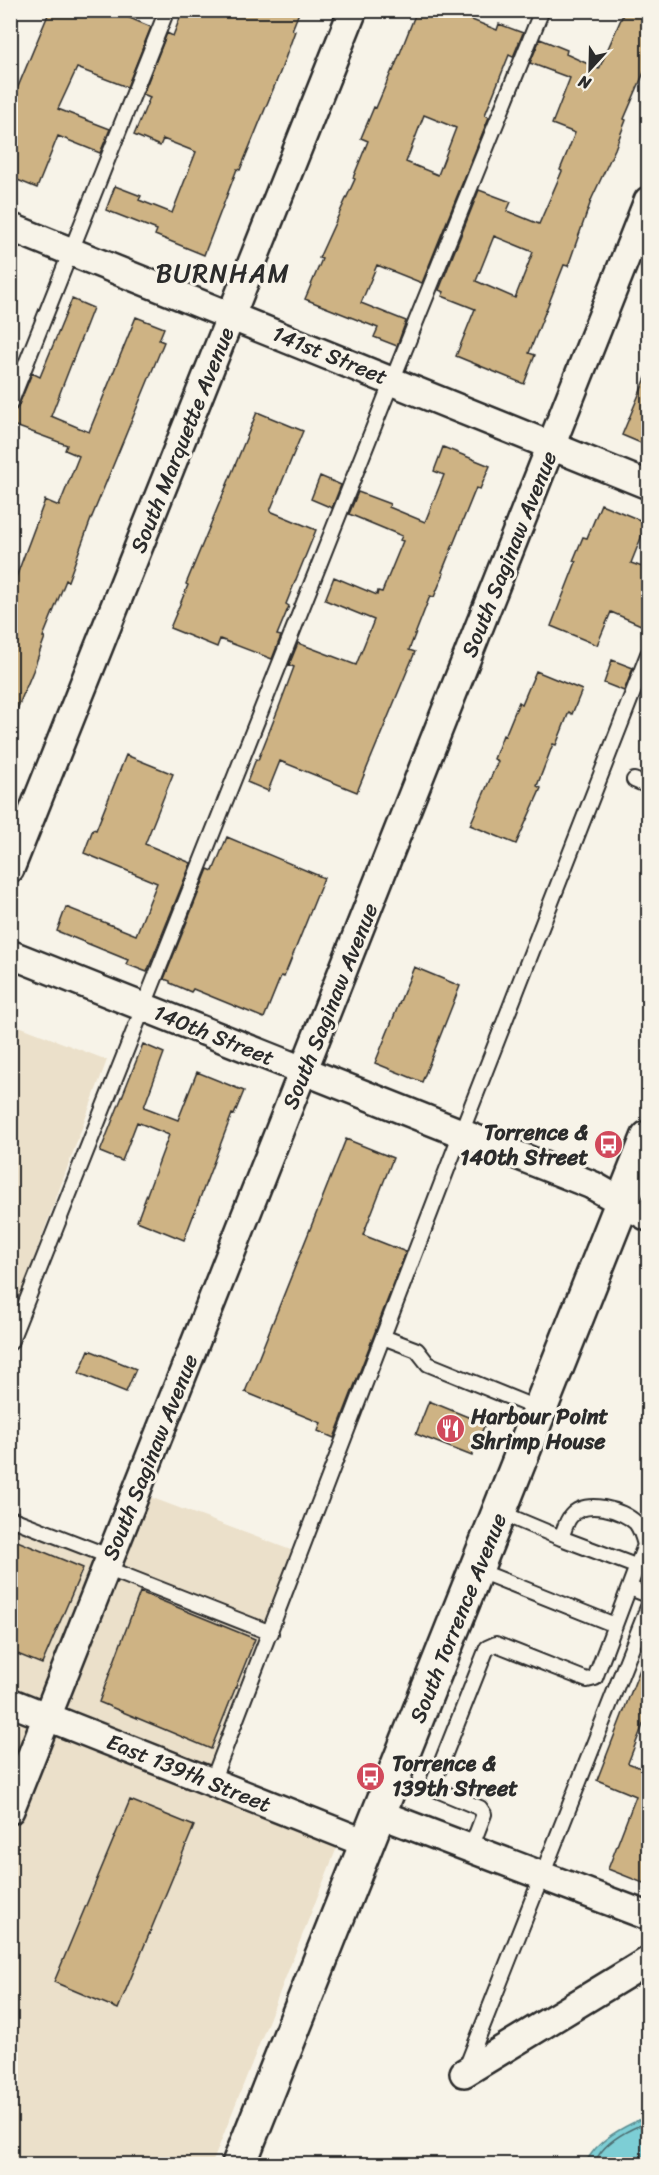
<svg xmlns="http://www.w3.org/2000/svg" width="659" height="2175" viewBox="0 0 659 2175" font-family="Sriracha,sans-serif">
	<style>
		.built { fill: #ebe0ca }
		.water { fill: #7dced5; stroke: #5c8d91; stroke-width: 1.5 }
		.lines { fill: none; stroke-linecap: round; stroke-linejoin: round }
		.shore { stroke: #4c6c6f; stroke-width: 1.5 }
		.building { fill: #ceb384; stroke: #2b2b2b; stroke-width: 1.5; fill-rule: evenodd }
		.lane-casing { stroke: #2b2b2b; stroke-width: 18 }
		.street-casing { stroke: #2b2b2b; stroke-width: 32 }
		.secondary-casing { stroke: #2b2b2b; stroke-width: 38 }
		.lane { stroke: #f7f3e8; stroke-width: 14 }
		.street { stroke: #f7f3e8; stroke-width: 27 }
		.secondary { stroke: #f7f3e8; stroke-width: 33 }
		.labels { text-anchor: middle; dominant-baseline: central; stroke-width: 6; stroke-linejoin: round; paint-order: stroke }
		.street-label { font-size: 22px; fill: #2b2b2b; stroke: #f7f3e8 }
		.poi-label { font-size: 22px; font-weight: bold; fill: #2b2b2b; stroke: #f7f3e8; text-anchor: start }
		.quarter-label { font-size: 26px; letter-spacing: 1.5px; fill: #2b2b2b; stroke: #f7f3e8 }
	</style>
	<rect width="100%" height="100%" fill="#f7f3e8"/>
	<filter id="ink" filterUnits="userSpaceOnUse"><feTurbulence type="fractalNoise" baseFrequency=".0167" numOctaves="2"/><feDisplacementMap in="SourceGraphic" scale="12" xChannelSelector="R" yChannelSelector="G"/><feConvolveMatrix kernelMatrix="1 2 1 2 8 2 1 2 1" color-interpolation-filters="sRGB"/></filter>
	<g filter="url(#ink)">
		<path class="built" d="M11,1023l96,37 -96,261z
			M150,1497l146,55 -88,219 137,56 -133,337h-201l-1,-641 113,44z"/>
		<path class="water" d="M648,2116v48h-65c6,-5 9,-13 15,-18 14,-14 33,-23 50,-30z"/>
		<g class="lines">
			<path class="shore" d="M592,2164c4,-3 6,-8 9,-12 11,-14 31,-24 47,-30"/>
		</g>
		<path class="building" d="M50,10h61l40,17 -24,60 -50,-19 -19,41 52,20 -10,24 -42,-17 -21,52 -27,-11v-71z
			M183,10h117l-8,20 3,1 -14,39 -41,100 -3,-1 -33,86 -49,-20 2,-5 -51,-20 9,-24 26,10 -2,4 33,13 24,-61 -33,-13 -3,7 -26,-11 16,-38 -7,-3 24,-61 6,3z
			M417,10h30l50,20 2,-6 24,9 -10,24 -4,-2 -24,60 4,2 -67,166 -45,-18 -16,38 45,18 -9,25 -23,-9 4,-9 -73,-29 17,-40 -3,-1 36,-79 -2,-1 15,-37 -7,-3 13,-31 2,1 16,-38 1,1zM424,115l32,13 -18,47 -32,-13z
			M625,10h23v53l-24,56 2,1 -11,29 -23,49 -24,68 -4,-1 -35,88 6,2 -11,29 -68,-28 19,-47 -33,-13 2,-4 -5,-2 40,-100 32,12 -4,9 32,13 23,-53 -2,-1 15,-37 -23,-9 18,-46 -40,-15 10,-24 27,11 -1,4 33,15zM494,236l39,16 -18,46 -39,-17z
			M72,299l21,9 -42,108 38,16 47,-115 28,11 -5,12 5,2 -73,177 -23,62 -2,-1 -23,57h2l-12,34 -22,53 -1,-146 5,2 30,-80 14,6 20,-50 -14,-6 2,-5 -57,-21v-11l8,-6 14,-34 8,4z
			M648,373v73l-26,-11z
			M257,412l46,19 -33,80 46,19 -30,74 3,2 -12,29 4,1 -9,23 -52,-20 -3,8 -47,-19 18,-43 -2,-1z
			M443,447l47,19 -10,23 -4,-1 -34,84 2,1 -10,24 -4,-1 -21,54 6,2 -58,140 -77,-31 -12,30 -21,-9 9,-23 2,1 21,-53 15,-40 -5,-2 9,-22 58,22 18,-45 -49,-20 9,-23 43,18 1,-4 4,1 21,-51 -3,-1 2,-4 -53,-22 9,-22 32,12 -1,3 36,15 19,-47 -10,-4z
			M320,476l21,9 -9,23 -21,-9z
			M601,504l46,19 -16,40 17,6v59l-37,-16 -14,33 -46,-19 25,-64 -3,-1 10,-24 4,1z
			M612,660l21,8 -9,23 -20,-8z
			M536,671l46,19 -10,24 -3,-2 -13,33 -3,-1 -16,42 4,2 -25,56 -46,-19 28,-64 -4,-2 9,-24 2,1 14,-34 3,2z
			M126,755l47,19 -28,70 46,19 -44,109 -21,-8 2,-4 -71,-29 9,-24 70,28 21,-52 -73,-30 9,-24 3,1z
			M227,837l97,41 -40,99 -3,-1 -17,42 -71,-29 -2,3 -21,-9v-2l-6,-2 44,-110 5,2z
			M414,967l46,19 -38,96 -47,-19z
			M143,1044l21,9 -20,54 34,13 19,-48 47,19 -10,24 -2,-1 -48,126 -47,-19 32,-86 -32,-13 -15,39 -22,-9z
			M346,1139l47,19 -30,77 43,17 -72,186 -16,-7 3,-8 -76,-31z
			M89,1350l47,19 -10,23 -47,-19z
			M429,1401l56,23 -13,32 -56,-22z
			M10,1538l73,30 -41,96 -32,-13z
			M140,1592l115,47 -44,110 -112,-47z
			M647,1651l1,61 -20,51 18,7 2,-3v118l-40,-16 28,-73 -39,-16z
			M130,1800l64,26 -76,183 -64,-27z"/>
		<g class="lines">
			<defs>
				<path id="lane" d="M10,404l157,-394
					M634,780l14,6
					M383,1337l34,13 11,14 113,46
					M10,1343l382,-962 150,-371
					M10,1518l101,39
					M561,1538l77,29
					M106,1568l165,65
					M477,1570l138,55
					M630,1588l18,7
					M212,1782l249,-649 187,-479
					M471,1848l13,-34 -4,-6 -43,-18 -4,-6 54,-136 9,-4 91,36 8,-2 50,-133c-2,-8 -4,-15 -9,-22 -14,-14 -51,-24 -65,-7 -5,5 -7,15 -10,22l-62,-26
					M466,2068l182,-461"/>
				<path id="street" d="M10,227l638,258
					M10,869l343,-859
					M10,954l582,231 56,32
					M10,1702l358,142
					M10,1810l638,-1609
					M380,1814l268,102
					M464,2073l184,-112"/>
				<path id="secondary" d="M239,2164l409,-1026"/>
			</defs>
			<use href="#lane" class="lane-casing"/>
			<use href="#street" class="street-casing"/>
			<use href="#secondary" class="secondary-casing"/>
			<use href="#lane" class="lane"/>
			<use href="#street" class="street"/>
			<use href="#secondary" class="secondary"/>
		</g>
	</g>
	<defs>
		<symbol id="bus-disc" viewBox="-11 -11 22 22"><circle r="9.5" fill="#d1495b" stroke="#f7f3e8"/><path d="M-5-6H5V4H4V6H2V4H-2V6H-4V4H-5ZM-3.5-4V0h7V-4ZM-3.5 1.2v1.5H-2V1.2ZM2 1.2v1.5H3.5V1.2Z" fill="#fff"/></symbol>
		<symbol id="restaurant-disc" viewBox="-11 -11 22 22"><circle r="9.5" fill="#d1495b" stroke="#f7f3e8"/><path d="M-5-6h1v4h1v-4h1v4h1v-4h1v5L-1.5 .5V6h-2V.5L-5-1ZM5-6V6H3V1.5H1.5Q1.5-4 5-6Z" fill="#fff"/></symbol>
	</defs>
	<g fill-rule="evenodd">
		<use href="#bus-disc" x="592" y="1128" width="33" height="33"/>
		<use href="#restaurant-disc" x="434" y="1412" width="33" height="33"/>
		<use href="#bus-disc" x="354" y="1760" width="33" height="33"/>
	</g>
	<g class="labels">
		<g class="street-label">
			<text transform="translate(330 355) rotate(22)">141st Street</text>
			<text transform="translate(182 440) rotate(-68)">South Marquette Avenue</text>
			<text transform="translate(509 554) rotate(-68)">South Saginaw Avenue</text>
			<text transform="translate(330 1006) rotate(-68)">South Saginaw Avenue</text>
			<text transform="translate(214 1035) rotate(22)">140th Street</text>
			<text transform="translate(150 1457) rotate(-68)">South Saginaw Avenue</text>
			<text transform="translate(458 1618) rotate(-68)">South Torrence Avenue</text>
			<text transform="translate(189 1773) rotate(22)">East 139th Street</text>
		</g>
		<g class="poi-label">
			<text x="588" y="1132" text-anchor="end">Torrence &amp;<tspan x="588" dy="25">140th Street</tspan></text>
			<text x="471" y="1416">Harbour Point<tspan x="471" dy="25">Shrimp House</tspan></text>
			<text x="392" y="1763">Torrence &amp;<tspan x="392" dy="25">139th Street</tspan></text>
		</g>
		<g class="quarter-label">
			<text x="223" y="273">BURNHAM</text>
		</g>
	</g>
	<rect width="659" height="2175" fill="none" stroke="#f7f3e8" stroke-width="36"/>
	<rect x="18" y="18" width="623" height="2139" fill="none" stroke="#2b2b2b" stroke-width="2" filter="url(#ink)"/>
	<g transform="translate(590 69) rotate(202)" stroke="#f7f3e8" stroke-width="4.5" paint-order="stroke">
	<path d="M0-4.5L10 22L0 15L-10 22Z" fill="#2b2b2b"/>
	<text y="-9" font-size="16" font-weight="bold" text-anchor="middle" fill="#2b2b2b">N</text>
	</g>
</svg>
